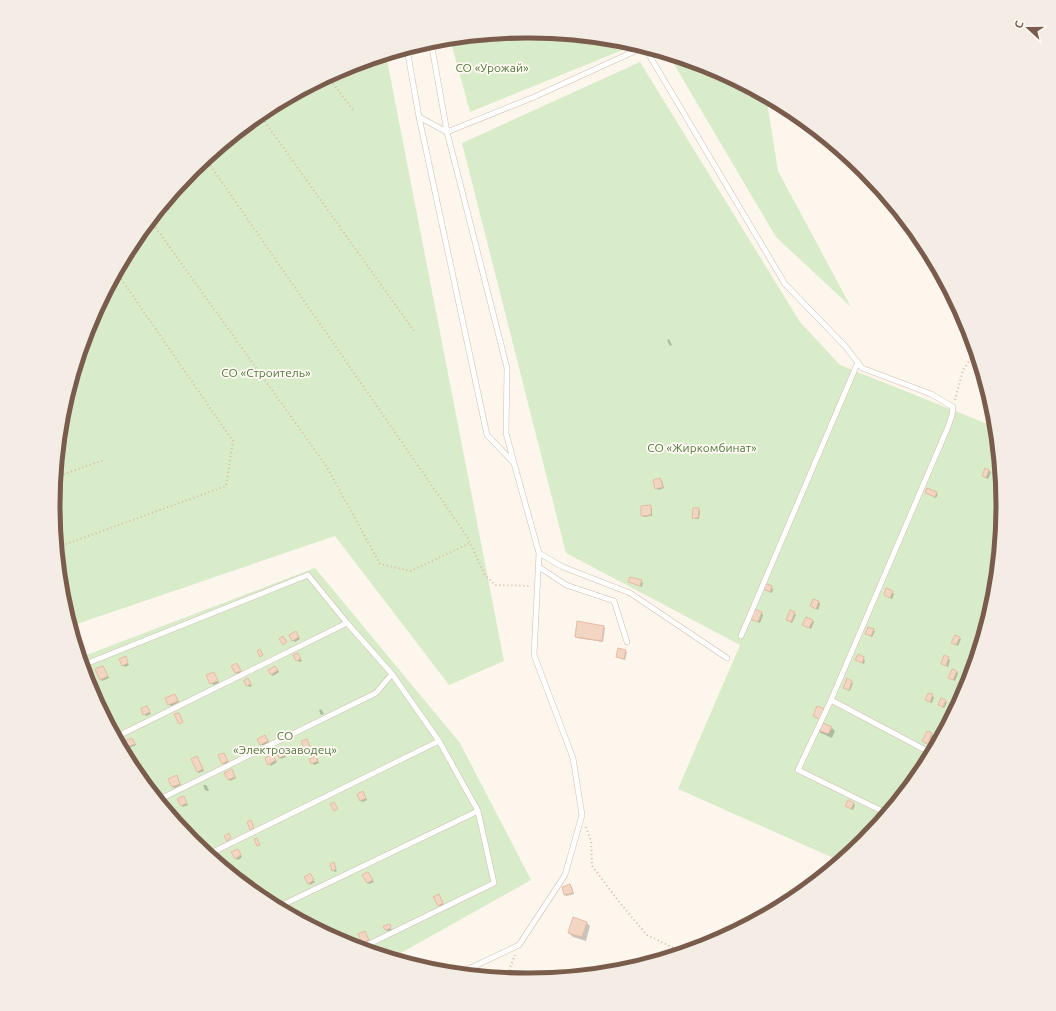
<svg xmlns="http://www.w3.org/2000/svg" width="1056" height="1011" viewBox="0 0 1056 1011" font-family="Ubuntu,sans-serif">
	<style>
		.green { fill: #d8ecc9 }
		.shadow { fill: #0003 }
		.building { fill: #f3d5c3; stroke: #e6bba3 }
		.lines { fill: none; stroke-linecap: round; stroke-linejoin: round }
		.lane-casing { stroke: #d1beb0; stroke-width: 6 }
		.path { stroke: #d9b8a5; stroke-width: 2; stroke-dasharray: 1 3; stroke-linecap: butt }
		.lane { stroke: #fff; stroke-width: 5 }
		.labels { text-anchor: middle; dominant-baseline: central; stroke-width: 3.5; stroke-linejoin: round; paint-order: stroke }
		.park-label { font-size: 12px; fill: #537a41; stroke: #fffaf3 }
		.rim { fill: none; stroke: #7a5c4d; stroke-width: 5 }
	</style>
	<rect width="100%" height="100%" fill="#fdf6ec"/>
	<path class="green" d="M528,31l93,9 14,5 -165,67 -20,-73z
		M668,54l42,13 57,31v4l11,69 73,136 -75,-70z
		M386,55l118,606 -55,24 -114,-149 -264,90 -8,-28 -9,-93 9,-92 27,-89 44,-82 59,-72 72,-59 82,-44z
		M640,62l160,260 40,43 155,62 7,79 -9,92 -27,89 -44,82 -59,72 -23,20 -162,-72 62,-144 -174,-92 -104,-410z
		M315,568l145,175 71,137 -139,78 -46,-14 -82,-44 -72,-59 -59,-72 -43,-82 -9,-30z"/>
	<path class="shadow" d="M755,91l7,4 -5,1 -1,-1z
		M669,339l3,6 -2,1 -3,-6z
		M986,469l5,3 -3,7 -5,-3z
		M660,479l2,2 2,7 -6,2 -2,-2z
		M926,493h10l2,1 -2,4z
		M650,506l2,2v8l-8,1 -2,-2z
		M698,509l2,2 -1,8h-4l-2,-2z
		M641,581l2,2 -1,4 -11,-4 -1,-1z
		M762,583l11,6 -1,4 -10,-4z
		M892,592l2,2 -2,5 -7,-4z
		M819,602l1,2 -2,6 -6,-4z
		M762,613l1,2 -3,8 -9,-4z
		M794,613l2,2 -4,8 -3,-2 -2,-1z
		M812,620l2,2 -3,7 -7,-4z
		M604,627l1,1 -2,14 -26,-4 -1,-2z
		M873,630l2,1 -3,6 -4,-2z
		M297,634l3,5 -5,3 -5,-7z
		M959,638l2,1 -3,7 -4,-2 -1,-1z
		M625,651l2,1 -2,8 -6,-2 -2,-2z
		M298,654l4,7 -3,1 -4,-6z
		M858,656l7,4 -1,4 -7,-4z
		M125,657l4,8 -4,2 -2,-2z
		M945,657l5,3 -2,7 -4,-2z
		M237,664l5,9 -5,1 -4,-8z
		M103,667l6,11 -7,3 -1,-2z
		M277,668l2,4 -6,4 -2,-2z
		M957,672l1,1 -3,8 -6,-3z
		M215,675l4,8 -6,2 -5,-9z
		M248,679l4,7 -3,1 -4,-7z
		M847,680l6,3 -3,8 -6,-3z
		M929,694l5,3 -2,6 -6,-3z
		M175,695l4,7 -8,4 -2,-2z
		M945,701l2,1 -3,6 -5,-3z
		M147,707l4,7 -5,2 -4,-7z
		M321,709l3,5 -3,1 -2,-5z
		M831,727l4,4 -3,7 -11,-5 -4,-4z
		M932,734l1,1 -4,10 -4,-2 -2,-2z
		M266,738l3,4 -6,4 -2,-2z
		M132,739l4,6 -7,3 -2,-1z
		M306,740l5,9 -4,1 -5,-8z
		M281,749l5,8 -5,2 -1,-2z
		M224,754l5,9 -5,2 -1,-2z
		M272,755l5,7 -6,4 -5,-7z
		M197,757l7,14 -5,2 -2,-2z
		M316,757l3,6 -5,2 -2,-2z
		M233,772l3,6 -6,3 -1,-2z
		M177,777l4,8 -7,3 -1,-1z
		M203,785h3l1,1 2,5h-2l-2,-1z
		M150,786l1,1 4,8 -7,-8z
		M363,792l4,8 -5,2 -2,-2z
		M185,799l3,6 -5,2 -4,-7z
		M853,803l2,2 -2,5 -7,-4z
		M206,845l1,1 1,5h-3l-4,-3z
		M239,852l3,5 -4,3 -2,-2z
		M333,863l4,8 -2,1 -2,-2z
		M310,875l5,7 -5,3 -1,-2z
		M370,875l4,7 -5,2 -1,-1z
		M570,885l2,2 2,7 -7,2 -2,-1z
		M440,897l4,8 -4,2 -1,-1z
		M289,910l2,1 2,4 -7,-3z
		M586,922l4,4 -4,15 -13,-4 -4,-4z
		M389,925l3,5 -5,1 -2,-2z"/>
	<path class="building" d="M995,434l2,11 -5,-2z
		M985,468l4,2 -3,8 -4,-2z
		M660,478l3,9 -8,2 -2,-9z
		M927,488l10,4 -2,5 -10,-4z
		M651,505v10l-10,1v-10z
		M693,508h6l-1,10h-6z
		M630,577l12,3 -2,6 -12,-4z
		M762,582l10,4 -2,6 -11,-5z
		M886,588l7,3 -3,7 -6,-3z
		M813,599l6,2 -3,8 -6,-3z
		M754,609l8,3 -4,10 -8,-3z
		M790,610l5,2 -4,10 -5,-2z
		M806,617l7,3 -4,8 -7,-3z
		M577,621l27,5 -2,15 -27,-4z
		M868,627l6,2 -3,7 -6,-2z
		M296,631l3,6 -7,4 -3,-6z
		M955,635l5,2 -4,8 -5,-2z
		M283,636l4,6 -4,3 -4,-6z
		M618,648l8,2 -2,9 -8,-2z
		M260,649l3,6 -3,2 -3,-6z
		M298,653l3,6 -5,2 -3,-6z
		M858,654l6,3 -2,6 -7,-3z
		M944,655l5,2 -3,9 -5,-2z
		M126,656l2,7 -6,3 -3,-7z
		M237,663l4,8 -6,2 -4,-7z
		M103,666l5,10 -8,4 -5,-11z
		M275,666l3,4 -7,5 -3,-5z
		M952,669l5,2 -4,9 -5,-2z
		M214,672l4,9 -8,3 -4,-9z
		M248,678l3,6 -5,2 -2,-6z
		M847,678l5,3 -3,9 -6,-2z
		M928,693l5,1 -3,8 -5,-2z
		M175,694l3,7 -10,4 -3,-7z
		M941,698l5,2 -3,7 -5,-2z
		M147,706l3,6 -7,3 -2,-7z
		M817,706l8,3 -4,11 -8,-4z
		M179,713l4,9 -4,2 -5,-10z
		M819,721l13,6 -4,7 -12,-5z
		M927,731l5,2 -4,11 -6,-3z
		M265,735l3,6 -8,4 -3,-6z
		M132,738l3,6 -8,3 -3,-6z
		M307,739l3,8 -6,2 -3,-8z
		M281,748l4,7 -6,3 -4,-8z
		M224,753l4,8 -6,3 -4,-9z
		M272,754l4,6 -8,5 -3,-7z
		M197,756l6,13 -6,3 -6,-13z
		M316,756l2,5 -7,3 -2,-5z
		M232,769l3,8 -7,3 -4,-7z
		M177,775l3,9 -8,3 -4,-8z
		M363,791l3,7 -6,3 -3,-7z
		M184,796l3,7 -6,3 -4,-7z
		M848,800l6,3 -3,6 -6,-3z
		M334,802l4,7 -4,2 -4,-7z
		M251,820l3,8 -4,2 -3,-8z
		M229,833l2,5 -4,3 -3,-5z
		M257,838l3,7 -3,1 -3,-7z
		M206,844l1,5 -4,1 -4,-3v-2z
		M238,849l3,6 -6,4 -4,-7z
		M334,862l2,7 -4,2 -2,-7z
		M368,872l5,8 -6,3 -5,-8z
		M310,873l4,7 -6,4 -4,-7z
		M570,884l3,9 -9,2 -2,-8z
		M439,894l4,9 -5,3 -5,-9z
		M573,917l14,5 -5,15 -14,-4z
		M390,924l1,4 -6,2 -2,-4z
		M365,931l4,9 -7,3 -4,-9z"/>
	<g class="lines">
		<defs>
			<path id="lane" d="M431,42l16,90 60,236 -1,65 8,30
				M645,48l140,236 60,62 17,22 69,26 22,13 -1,8 -4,12 -117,273 -33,70 88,43
				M407,49l12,68 68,318 27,28 25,90 -5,102 39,103 9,57 -17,60 -46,70 -59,28
				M419,117l28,15 87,-35 110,-50
				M539,553l24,14 67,26 97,65
				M539,567l27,18 48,16 13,41
				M741,636l117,-274
				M83,665l225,-90 39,48 45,51 47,67 39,70 16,72 -133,65
				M831,700l100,53
				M116,737l231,-114
				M158,800l218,-107 16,-19
				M209,854l230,-113
				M278,907l200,-96"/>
		</defs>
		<use href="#lane" class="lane-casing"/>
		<path class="path" d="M328,77l26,34
			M260,115l154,216
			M206,159l262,379 17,37 10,10 35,1
			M151,221l176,246 53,97 31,7 59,-28
			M955,400l8,-30 12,-17
			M56,477l48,-17
			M58,547l168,-61 7,-45 -116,-168
			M586,827l5,14 1,25 28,37 27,32 35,17
			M506,978l9,-23"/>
		<use href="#lane" class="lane"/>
	</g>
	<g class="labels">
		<g class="park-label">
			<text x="492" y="67">СО «Урожай»</text>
			<text x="266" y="372">СО «Строитель»</text>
			<text x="702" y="447">СО «Жиркомбинат»</text>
			<text x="285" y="735">СО<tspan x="285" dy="14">«Электрозаводец»</tspan></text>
		</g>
	</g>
	<path d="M0 0H1056V1011H0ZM527 38H529A467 467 0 0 1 996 505V506A467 467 0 0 1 529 973H527A467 467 0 0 1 60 506V505A467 467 0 0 1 527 38Z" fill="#f4ede6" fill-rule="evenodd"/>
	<path class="rim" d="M527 38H529A467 467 0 0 1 996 505V506A467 467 0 0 1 529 973H527A467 467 0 0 1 60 506V505A467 467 0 0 1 527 38Z"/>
	<g transform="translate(1028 28) rotate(291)" stroke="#fffaf3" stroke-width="3" paint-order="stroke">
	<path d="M0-3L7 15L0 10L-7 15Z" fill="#7a5c4d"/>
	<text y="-6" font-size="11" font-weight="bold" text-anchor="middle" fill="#7a5c4d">С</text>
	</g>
</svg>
